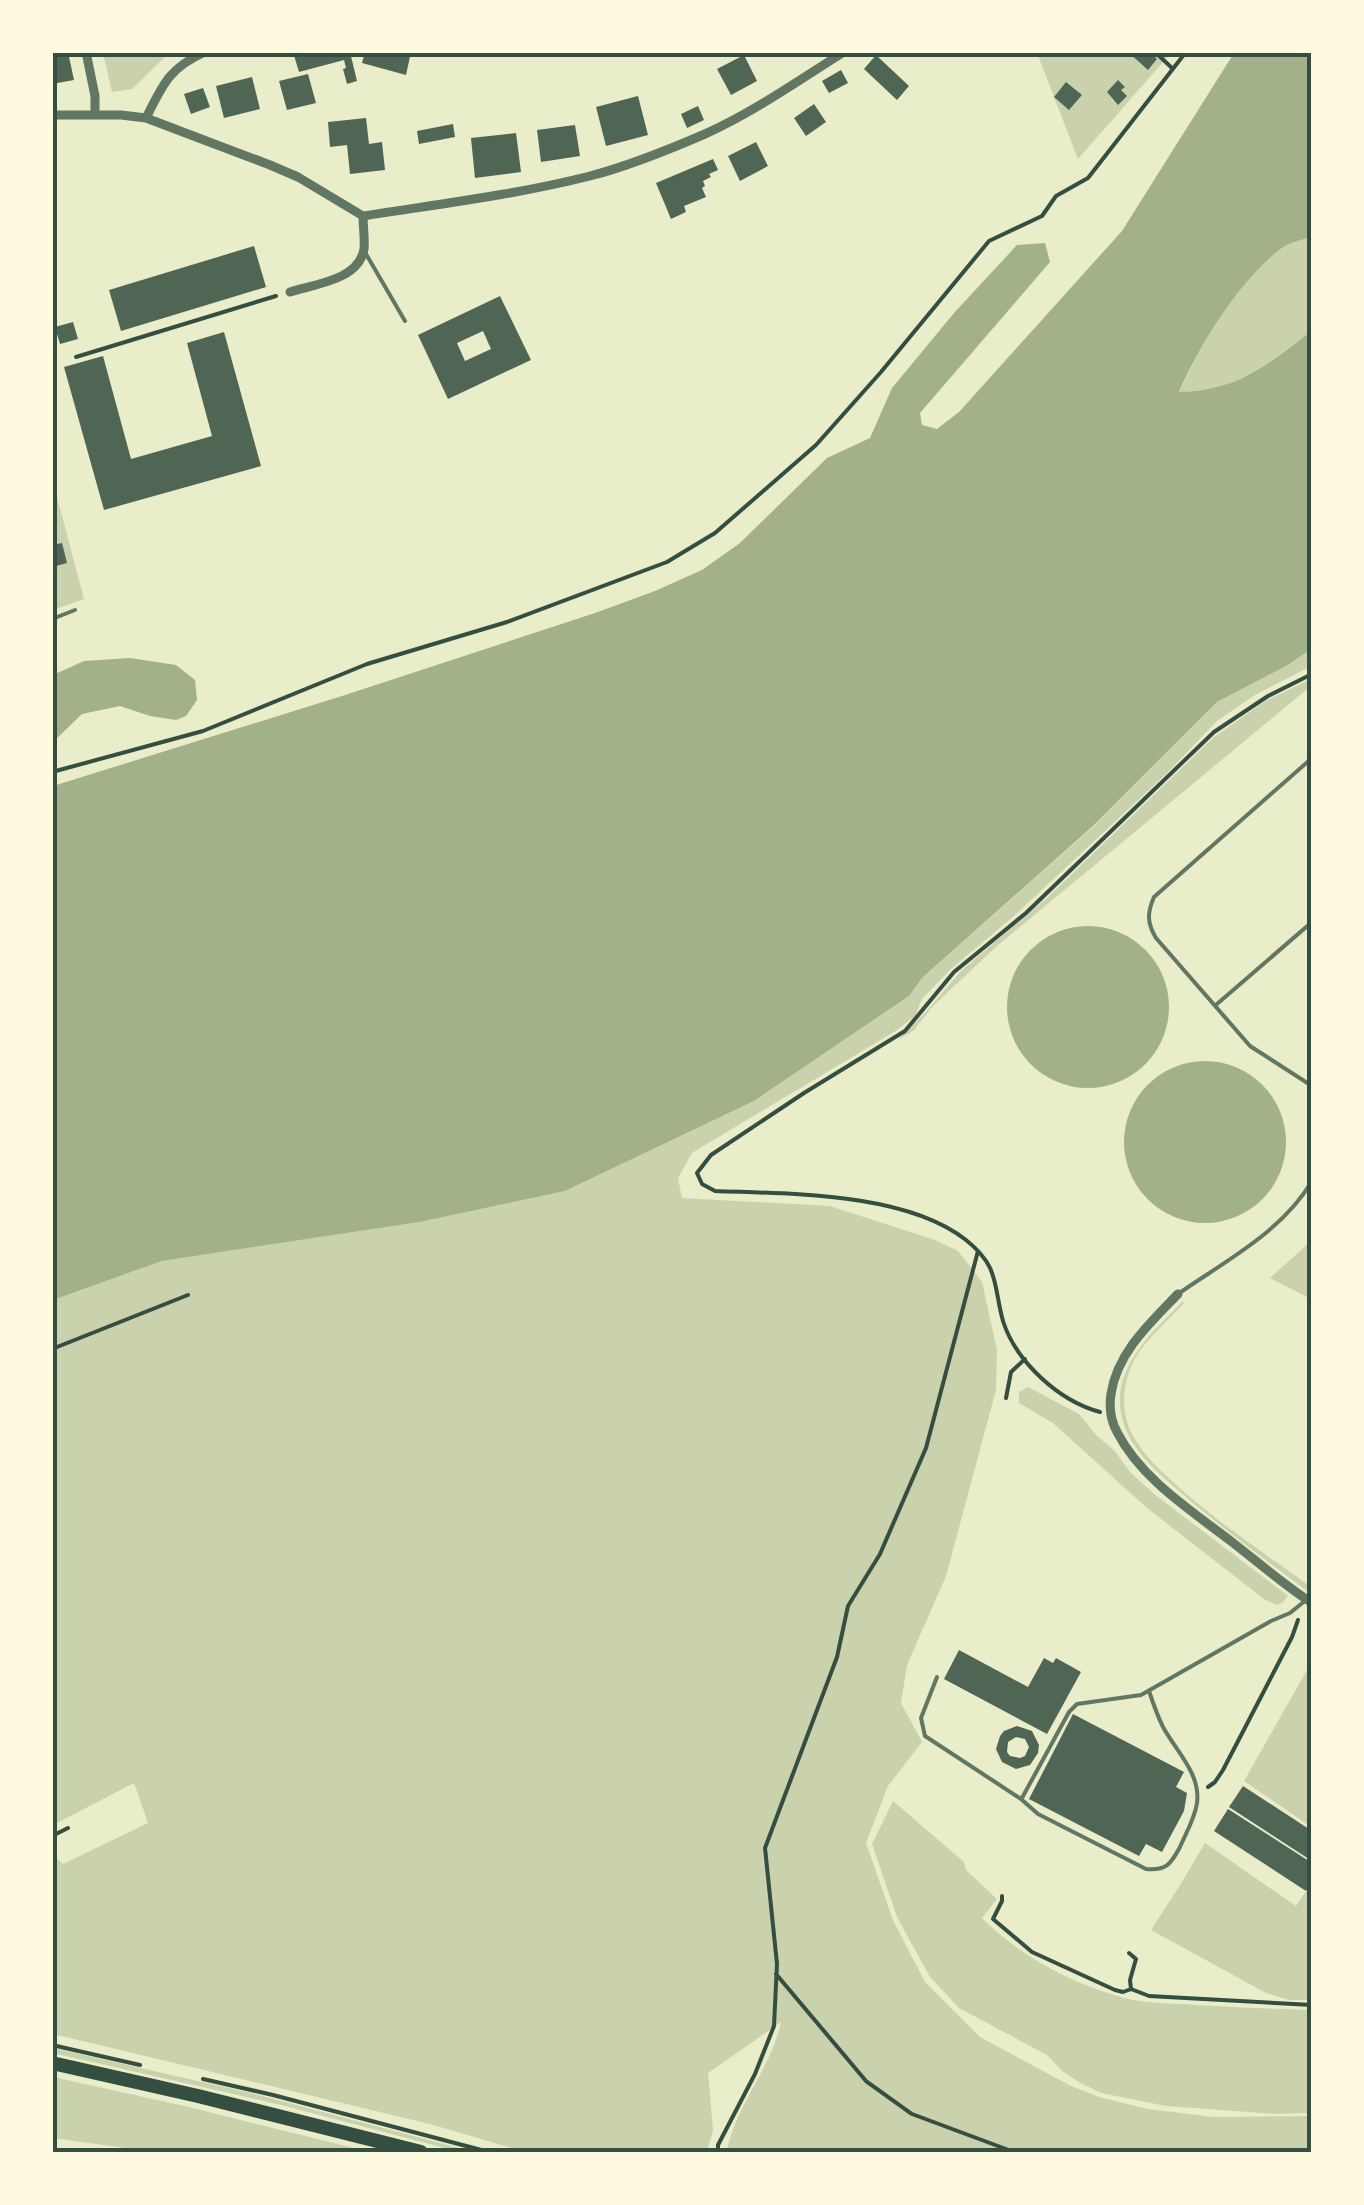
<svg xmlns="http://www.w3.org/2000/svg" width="1364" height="2205" viewBox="0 0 1364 2205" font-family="'Libre Baskerville',serif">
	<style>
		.green { fill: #cad2ad }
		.water { fill: #a3b18a }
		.building { fill: #4f6655; fill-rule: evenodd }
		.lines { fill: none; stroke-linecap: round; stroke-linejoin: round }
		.path { stroke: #344e41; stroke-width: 4 }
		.service { stroke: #617663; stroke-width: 4 }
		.minor { stroke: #617663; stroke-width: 9 }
		.primary { stroke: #344e41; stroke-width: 14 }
		.neatline { fill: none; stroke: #344e41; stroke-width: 4 }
	</style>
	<rect width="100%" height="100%" fill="#e9edc9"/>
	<path class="green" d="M103,53v-1l66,1 -37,36 -20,3z
		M1037,53h134l-93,106z
		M1311,237v94l-53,40 -39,17 -40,5c21,-49 59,-113 103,-145 8,-6 20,-8 29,-11z
		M52,478l32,121 -31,11h-1z
		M1311,649v17l-56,29 -38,26 -50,52 -153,143 -63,53 -29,30 -7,17 -21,16 -202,121 -14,25 4,20 148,8 105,34 23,11 24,31 15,68 -1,40 -50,186 -39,89 -6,38 21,39 -34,44 -22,57 27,77 32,62 55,55 89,48 30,12 48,12 67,8 97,-1v36h-584c7,-44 44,-83 54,-130l-73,51 5,57 -6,22h-182l-95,-28 -377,-90 -1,-179 11,9 85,-41 -14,-40 -81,42v-525l109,-39 258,-39 145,-31 189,-90 155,-105 14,-19 171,-151 123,-124 71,-37z
		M1311,679v7l-314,260 -64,60 -20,25 -15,9 27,-27 37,-43 85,-72 167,-161 53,-37z
		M1311,1241v58l-41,-21z
		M1183,1301l1,2c-16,18 -45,42 -53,64 -9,22 -10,46 1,67 12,23 32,40 51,57 40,35 85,65 128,96v7c-45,-34 -91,-67 -133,-104 -20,-17 -40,-34 -51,-58 -6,-13 -9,-30 -6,-45 8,-36 38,-61 62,-86z
		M1028,1387l51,27 17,21 18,15 17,23 23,21 134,102 -6,7 -5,2 -13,-6 -117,-91 -94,-85 -34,-20v-11z
		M1311,1663v164l-67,-46z
		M893,1801l71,61 2,8 31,29 -15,19c38,38 87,64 139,79 23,7 51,6 76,8 38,2 76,4 114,5v103l-36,1 -109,-8 -65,-13 -24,-12 -16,-11 -14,-15 -88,-47 -29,-31 -33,-60 -25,-73z
		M1205,1843l91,63 15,-22v116h-22l-23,-7 -115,-63 31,-48z
		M53,2048l202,46 219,58h-14l-179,-47 -228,-52z
		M53,2077l136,30 181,45h-216l-101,-14z"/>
	<path class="water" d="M1234,53h77v184c-9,3 -21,5 -29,11 -41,30 -83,97 -103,144 59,-1 88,-27 132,-61v318l-23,16 -71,37 -124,124 -170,151 -14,19 -155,105 -189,90 -145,31 -258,39 -109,39v-514l289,-90 253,-83 60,-22 47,-21 38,-27 87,-85 43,-20 22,-50 62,-75 63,-68 28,-2 5,19 -130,151 2,12 15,4 22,-17 163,-181z
		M130,658l46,7 19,15 2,20 -11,16 -10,4 -26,-4 -30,-10 -38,8 -29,28v-67l31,-14z
		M1007 1007a81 81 0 1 1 162 0a81 81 0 1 1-162 0Z
		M1124 1142a81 81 0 1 1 162 0a81 81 0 1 1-162 0Z"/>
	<path class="building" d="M68,52l6,28 -22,4v-29z
		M293,52h57l7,29 -10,3 -4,-15 3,-1 -2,-8 -45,12z
		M365,52h46l-5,23 -44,-12z
		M1128,52h21l8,7 -9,11z
		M744,55l13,26 -26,14 -14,-26z
		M876,55l33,31 -12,14 -33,-31z
		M841,70l7,13 -19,10 -7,-12z
		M308,74l8,29 -29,7 -8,-29z
		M252,77l8,32 -36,9 -8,-32z
		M1118,80l7,7 -4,3 6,6 -9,9 -11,-13z
		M1066,82l16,13 -13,15 -15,-13z
		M203,88l7,19 -19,7 -7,-20z
		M638,96l10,39 -42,11 -10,-39z
		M814,104l12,18 -20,14 -12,-18z
		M698,106l6,14 -17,8 -6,-14z
		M366,118l3,26 13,-2 3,28 -35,4 -3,-29 -17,2 -2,-25z
		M453,124l2,13 -36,7 -2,-13z
		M575,125l5,31 -39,6 -4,-32z
		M516,133l5,39 -46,6 -4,-40z
		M756,142l12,24 -28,15 -12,-25z
		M713,159l5,11 -9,4 2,3 -8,4 2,5 -3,2 4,9 -22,9 2,6 -15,7 -15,-36z
		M254,246l12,41 -145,44 -12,-41z
		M500,296l31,64 -83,39 -30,-64zM483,331l8,18 -26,12 -8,-18z
		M73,322l5,17 -18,5 -5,-17z
		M224,332l37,134 -157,44 -40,-143 39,-11 28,103 81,-23 -25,-93z
		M62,543l5,20 -15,4v-22z
		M959,1650l69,37 16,-29 9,5 3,-5 25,14 -34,62 -103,-55z
		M1073,1714l111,58 -8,15 11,6 -3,18 -22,41 -16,-8 -7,12 -110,-57z
		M1017,1726l15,5 7,14 -1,8 -8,12 -14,4 -14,-7 -6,-13 4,-13 4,-5zM1016,1737l9,2 4,8 -4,9 -5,2 -10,-2 -3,-4 1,-10z
		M1243,1786l69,45v30l-83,-54z
		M1228,1809l84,54v19l-6,9 -92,-60z"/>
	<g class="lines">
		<path class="path" d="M1155,52l17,16
			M76,357l200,-61
			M52,772l151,-41 164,-67 140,-42 160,-60 48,-29 101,-88 65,-73 108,-131 53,-25 14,-20 32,-18 98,-126
			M52,1349l136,-54
			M1006,1398l5,-26 14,-13
			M1100,1412c-41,-11 -84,-50 -97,-91 -10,-36 -3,-54 -37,-81 -61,-48 -177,-46 -251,-49l-13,-7 -5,-11 14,-18 93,-62 101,-62 49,-59 72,-59 188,-181 54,-36 44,-22
			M1208,1787l7,-5 8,-12 69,-133 6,-17
			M52,1836l16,-8
			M1002,1896v5l-9,18 39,33 83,38 8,2 8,-3
			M1129,1953l7,6 -6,21 1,9 18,7 163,9
			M776,1974l90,107 46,33 102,38
			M52,2045l88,20
			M203,2079l70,16 216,57
			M718,2152v-7l37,-71 19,-48 3,-62 -12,-116 72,-191 11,-51 32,-52 46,-106 52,-197"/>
		<path class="service" d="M366,254l39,67
			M52,619l23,-9
			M1312,758l-158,139c-7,16 -7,26 2,41l94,108 62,40
			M1217,1004l95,-82
			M1178,1294c47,-33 104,-62 134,-113
			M937,1677l-16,41 4,18 96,63 17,15 108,55c20,2 25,-5 34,-22 6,-14 15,-29 17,-44 4,-29 -21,-52 -34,-76 -6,-12 -10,-24 -14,-36
			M1022,1798l47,-86 8,-8 64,-9 130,-74 19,-8 16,-13"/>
		<path class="minor" d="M86,52l9,44v18
			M52,115h69l25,3 124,47 28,12 65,39
			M146,118c17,-34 23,-50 59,-66
			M363,216c76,-12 152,-21 227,-40 39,-10 78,-26 115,-42 49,-22 94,-54 139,-82
			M290,292c25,-8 69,-12 74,-43 1,-10 -1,-23 -1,-33
			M1178,1294c-28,29 -61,59 -67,100 -2,13 0,27 6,38 24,47 75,79 115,110 27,21 52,43 80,61"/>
		<path class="primary" d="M52,2063l146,33 223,56"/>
	</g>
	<rect width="1364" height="2205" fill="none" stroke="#fefae0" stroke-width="110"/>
	<rect x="55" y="55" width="1254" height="2095" class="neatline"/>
</svg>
